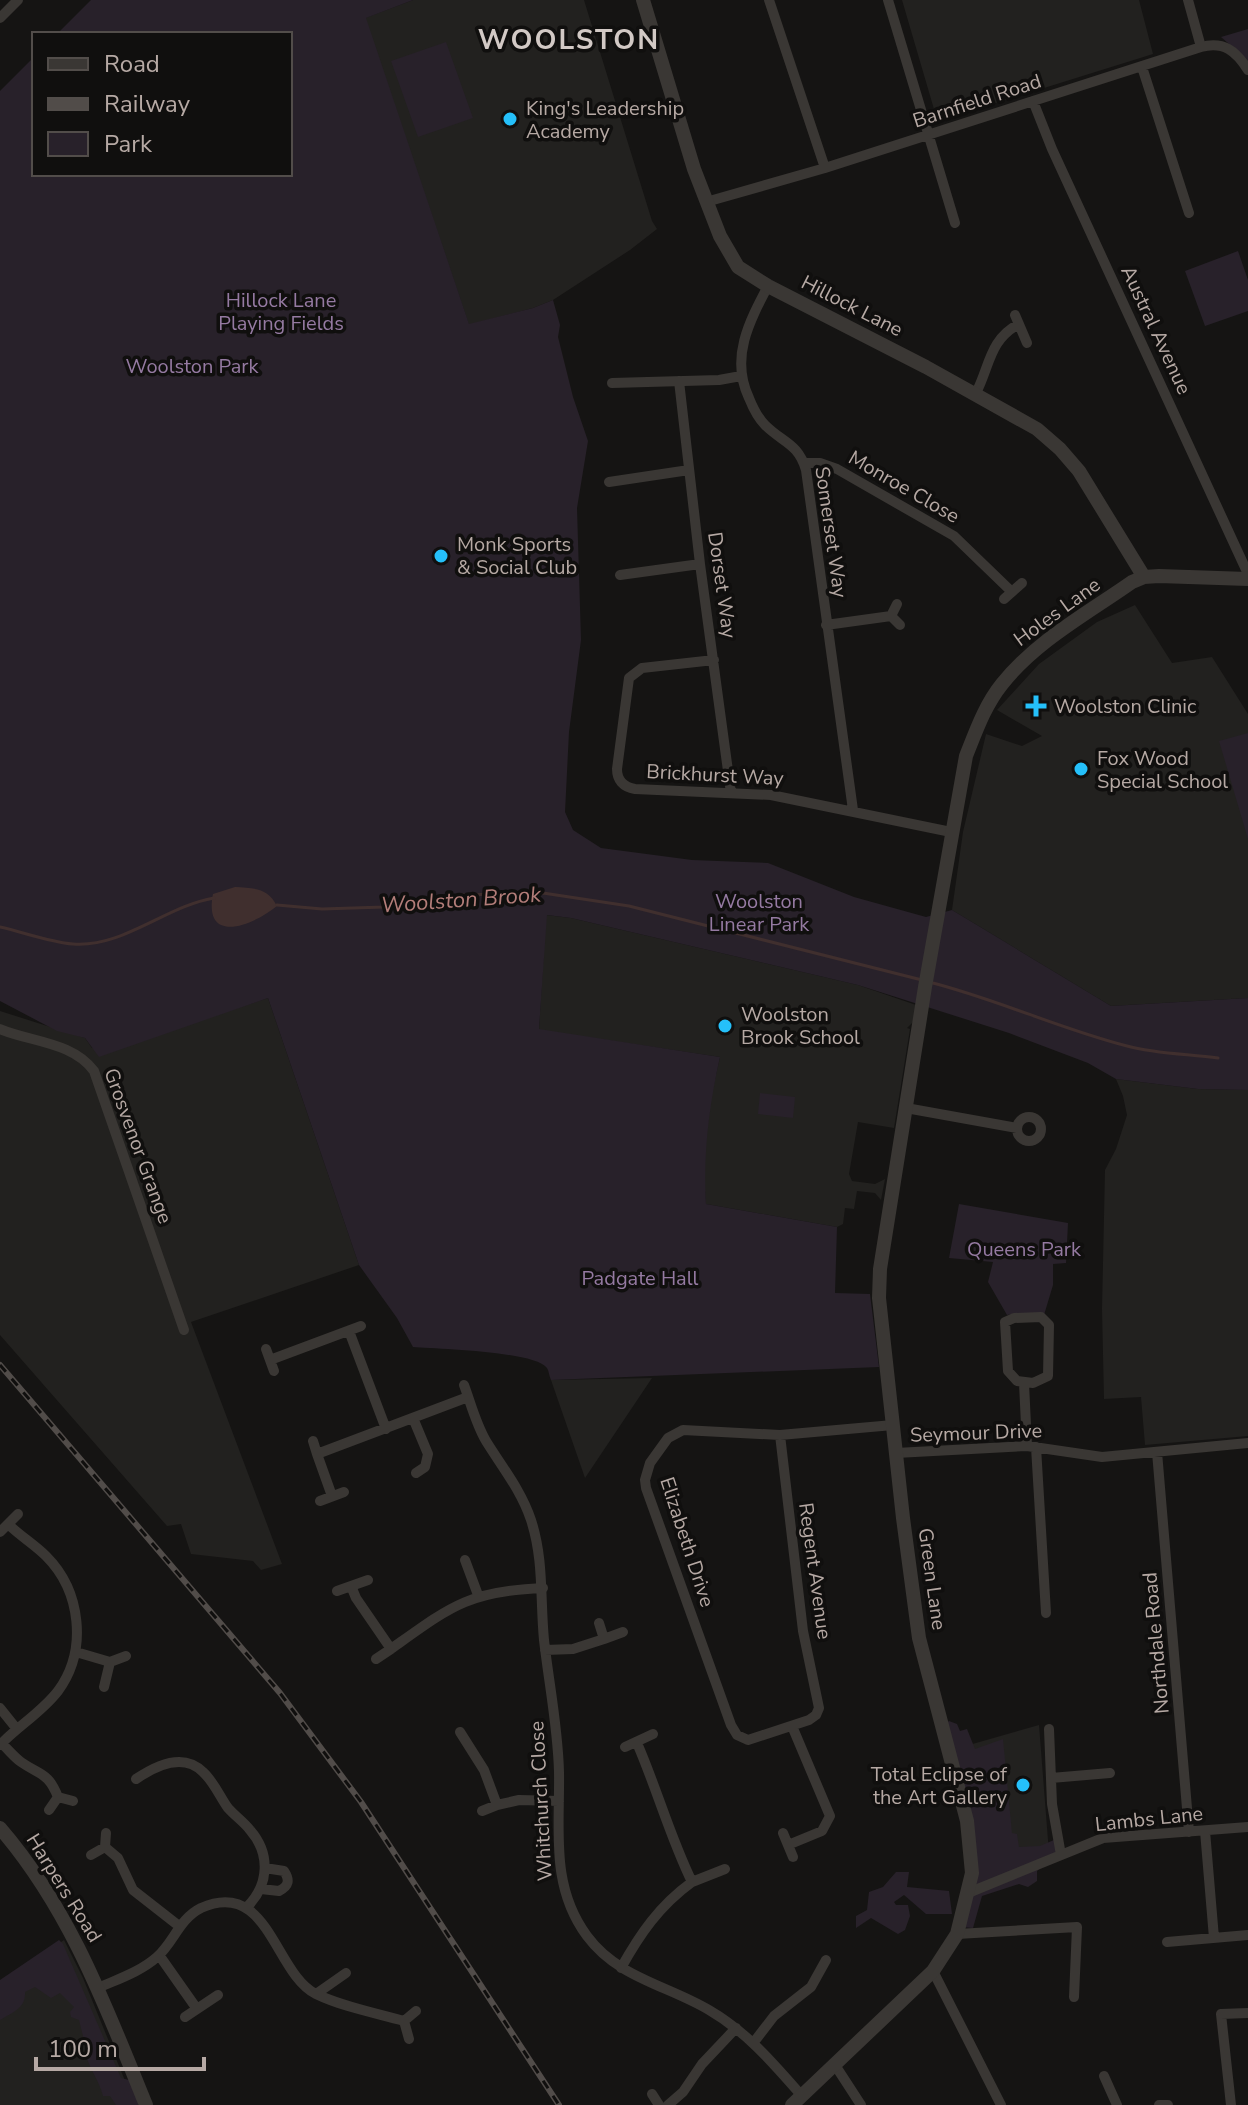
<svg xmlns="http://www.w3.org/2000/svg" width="1248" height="2105" viewBox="0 0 1248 2105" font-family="'Nunito Sans',sans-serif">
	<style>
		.built { fill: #22211f }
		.green { fill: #28212a }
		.water { fill: #402f2e }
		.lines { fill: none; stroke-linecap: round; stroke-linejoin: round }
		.stream { stroke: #402f2e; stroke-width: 3 }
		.minor { stroke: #3a3734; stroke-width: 10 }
		.tertiary { stroke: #3a3734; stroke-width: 14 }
		.rail-casing { stroke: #514c49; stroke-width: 6 }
		.rail { stroke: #100f0e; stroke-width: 3; stroke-dasharray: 9; stroke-linecap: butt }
		.poi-dot { fill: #25c0fa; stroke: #100f0e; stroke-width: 3 }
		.labels { text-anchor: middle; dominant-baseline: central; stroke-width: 7; stroke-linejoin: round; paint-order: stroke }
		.street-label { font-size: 20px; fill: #b6a9a4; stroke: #100f0e }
		.poi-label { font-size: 20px; fill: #b6a9a4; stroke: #100f0e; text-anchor: start }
		.park-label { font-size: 20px; fill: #957aa2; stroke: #100f0e }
		.water-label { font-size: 22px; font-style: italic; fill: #b37d79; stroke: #100f0e }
		.district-label { font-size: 28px; font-weight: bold; letter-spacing: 2px; fill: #d2c9c5; stroke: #100f0e }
	</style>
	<rect width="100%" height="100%" fill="#151413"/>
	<path class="built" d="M413,0h171l68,221 5,8 -27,21 -77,50 -20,8 -64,17 -104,-307z
		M902,0h237l14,54 -212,66 -5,-4z
		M1135,605l37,58 40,-6 36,57v284l-137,8 -159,-96 11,-78 23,-98 36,12 20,-10 -45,-26 42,-46 58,-42z
		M546,915l25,3 287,67 58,20 -3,17 -6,6 3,1 -16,99 -36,-6 -9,52 3,7 23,3 10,-5 -4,21 -6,-7 -18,-2 -3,18 -9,-1 -2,16 -6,3 -131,-23 -3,-40 8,-67 9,-40 -181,-27z
		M268,998l91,267 -168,57 91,242 -21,6 -8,-9 -62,-7 -10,-30 -14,2 -167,-191v-324l85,27 7,10 111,-29z
		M1116,1079l82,10 50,1v346l-103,9 -4,-48 -37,2 -2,-90 3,-139 11,-21 11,-34 -4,-19z
		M652,1378l-67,100 -34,-98z
		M1039,1725l10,128 -70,31 -24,-135z
		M64,1940l19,38 52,127h-135v-121z"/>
	<path class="green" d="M91,0h322l-47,18 103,306 64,-16 20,-8 7,25 -2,12 15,60 15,44 -11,67 4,132 -12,92 -4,80 8,18 28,18 91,12 76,3 86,34 72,20 26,-7 159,96 137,-8v92l-50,-1 -82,-10 -28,-16 -79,-30 -151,-48 -287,-67 -24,-3 -8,114 181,28c-11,49 -17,97 -14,147l131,23 -2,66 35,1 9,73 -328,13c-2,-4 -2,-9 -4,-12 -13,-17 -110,-19 -134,-21l-16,-29 -38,-53 -91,-267 -169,59 -14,-19 -28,-7 -57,-30v-910l34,-34v117h256v-140h-233z
		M1248,29v35l-12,-14 -15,-13z
		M446,42l27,76 -55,19 -27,-76z
		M1238,251l10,29v31l-43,15 -20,-55z
		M1248,733v106l-29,-98z
		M760,1093l35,4 -2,21 -35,-4z
		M959,1204l109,19 -2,40 -13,1v21l-9,30 -27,-2 -10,2 -19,-33 5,-20 -44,-4z
		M949,1721l8,3 3,7 7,-2 8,20 28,-10 9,94 5,1 2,13 21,-1 14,-6 4,14 -21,17v10l-9,6 -9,-3 -37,12 -9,32 -12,-1 15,-46 -36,-152z
		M896,1872h13l-2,15 42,4 3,23h-26l-22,-19 -10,7 2,3h12l2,11 -5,14 -7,4 -27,-16 -15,10v-12l11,-6 2,-18 14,-5z
		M59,1940l4,4 58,134 12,3 7,17 -2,7h-22l-6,-9h-7c-4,-16 -13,-26 -17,-41l6,-6 -2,-7 -6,-2 -5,-20 -8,-3 -1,-5 4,-5 -14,-14 -9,5 -16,-11 -10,5c1,16 -12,20 -25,28v-40z"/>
	<path class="water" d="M235,887c19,1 33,1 42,19 -23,19 -74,40 -64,-12z"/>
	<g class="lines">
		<path class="stream" d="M277,905l45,4 62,-2 79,-12 80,-2 86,13 293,74
			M0,927c23,5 49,15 73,17 50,4 93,-38 141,-46
			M929,982c68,17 131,47 198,64 29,8 62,8 91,12"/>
		<path class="minor" d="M769,0l56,168
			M888,0l67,223
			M1188,0l13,47
			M0,18l18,-18
			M1142,67l47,146
			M1033,101l19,48 196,425
			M706,202l119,-34 376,-121c23,-6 35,4 47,23
			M768,286c-19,36 -38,72 -19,112 4,10 9,20 16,27 18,18 33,18 41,45l47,340
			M1015,315l12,28
			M679,381l21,183 31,229
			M612,383l107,-3 22,-4
			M976,393c14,-27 13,-53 43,-69
			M804,463h16l17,6 117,67 58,56
			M609,482l80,-12
			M620,575l80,-11
			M1004,599l18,-16
			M897,604l-6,12 9,9
			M826,625l65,-9
			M714,660l-72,8 -13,10 -12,91c0,11 6,18 18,20l136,6 180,37
			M0,1029c31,13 73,13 94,42l90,259
			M906,1108l111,20
			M1017 1129a12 12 0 1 1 24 0a12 12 0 1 1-24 0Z
			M1041,1317l8,8 -1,51 -15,7 -16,-2 -9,-10 -3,-49 9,-4z
			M349,1331l37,98
			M266,1349l8,22
			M270,1360l91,-34
			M1024,1383l3,63
			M464,1385c7,19 12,39 22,56 16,26 35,49 45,79 13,40 9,78 13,120 5,44 14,88 15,132 1,58 -9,114 28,164 31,42 80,49 122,74 38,22 64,53 93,86
			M413,1418l15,36 -3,13 -9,6
			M780,1435l23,196 16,77 -3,7 -7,5 -61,20 -11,-5 -6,-10 -85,-237 -1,-8 5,-17 18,-25 15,-8 97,5 113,-10
			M313,1441l4,13
			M1036,1447l10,166
			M1157,1452l32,380
			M896,1453l131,-7 75,11 146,-14
			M332,1496l-15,-42 151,-57
			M320,1501l24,-9
			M8,1524l10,-10
			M0,1532l8,-8c12,12 26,20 38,32 35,35 42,94 12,135 -16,21 -40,35 -58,54
			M465,1560l13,35
			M351,1586l5,12 35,51c59,-42 77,-58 152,-61
			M337,1591l31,-11
			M599,1623l5,16 19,-7
			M545,1650l28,-1 31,-10
			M76,1652l34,10
			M376,1659l15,-10
			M104,1687l6,-25 16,-6
			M0,1708l16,20
			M1049,1729l3,75 9,51
			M460,1732l24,38 13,35 22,-5 40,1
			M1,1743c7,6 13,14 20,19 20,14 27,10 37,35l-9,13
			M625,1747l28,-13
			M1051,1778l59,-5
			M136,1779c19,-13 47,-27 67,-7 11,10 17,25 25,36 7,8 16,14 22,22 21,24 19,55 -3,77
			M58,1797l15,4
			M482,1811l15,-6
			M1205,1831l9,107
			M783,1833l10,24
			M788,1845l34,-14 8,-15 -38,-90
			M105,1847l13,11 15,32 46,36
			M91,1855l14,-8 1,-14
			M692,1882l33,-13
			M261,1889l18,2c10,-5 11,-11 5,-20l-19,-3
			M968,1893l135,-55 145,-11
			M957,1934l120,-7 -3,70
			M1167,1942l81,-7
			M159,1955l38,54
			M621,1968c19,-34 38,-62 71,-86 -22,-45 -35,-93 -55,-139
			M933,1971l68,134
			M98,1988c20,-9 42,-16 59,-31 17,-15 22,-38 44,-49 68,-30 73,65 115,86 27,13 60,19 88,27
			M316,1994l30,-21
			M185,2017l33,-22
			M409,2039l-5,-18 12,-10
			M754,2042l20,-26 37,-29 15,-27
			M835,2065l26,40
			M1104,2076l13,29
			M652,2094l7,11
			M668,2105l15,-13 19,-28 34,-36
			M1159,2105h9
			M1231,2105l-10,-91 27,-1"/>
		<path class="tertiary" d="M643,0l51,169 26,67 18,31 30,19 158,81 111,62 23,20 19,22 65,106
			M0,1828c70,81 106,179 146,277
			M792,2105l141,-134 24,-37 15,-61 -5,-52 -48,-183 -16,-120 -24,-220 1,-29 45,-282 41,-231c10,-25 19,-51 36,-72 34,-43 86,-71 130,-102l12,-5 15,-1 89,3"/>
		<defs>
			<path id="rail" d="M0,1365l280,328 81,109 198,303"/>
		</defs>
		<use href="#rail" class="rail-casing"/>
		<use href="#rail" class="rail"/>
	</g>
	<g class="poi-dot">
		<circle cx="510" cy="119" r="8"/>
		<circle cx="441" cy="556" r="8"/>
		<path d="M1032 694h8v8h8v8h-8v8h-8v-8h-8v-8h8z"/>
		<circle cx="1081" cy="769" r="8"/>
		<circle cx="725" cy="1026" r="8"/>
		<circle cx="1023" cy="1785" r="8"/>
	</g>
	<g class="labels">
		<g class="street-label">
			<text transform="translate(977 101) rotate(-18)">Barnfield Road</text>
			<text transform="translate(852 306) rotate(27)">Hillock Lane</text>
			<text transform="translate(1156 330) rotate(65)">Austral Avenue</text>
			<text transform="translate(904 487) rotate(30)">Monroe Close</text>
			<text transform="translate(831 532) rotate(82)">Somerset Way</text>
			<text transform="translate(722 585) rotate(82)">Dorset Way</text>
			<text transform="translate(1057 612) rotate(-36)">Holes Lane</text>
			<text transform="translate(715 775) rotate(3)">Brickhurst Way</text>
			<text transform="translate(138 1146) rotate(70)">Grosvenor Grange</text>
			<text transform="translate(976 1433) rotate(-2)">Seymour Drive</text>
			<text transform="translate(687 1542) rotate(72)">Elizabeth Drive</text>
			<text transform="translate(815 1571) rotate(82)">Regent Avenue</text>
			<text transform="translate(932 1579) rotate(82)">Green Lane</text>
			<text transform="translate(1156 1643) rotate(-95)">Northdale Road</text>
			<text transform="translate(541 1801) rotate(-93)">Whitchurch Close</text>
			<text transform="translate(1149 1819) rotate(-6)">Lambs Lane</text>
			<text transform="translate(64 1888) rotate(58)">Harpers Road</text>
		</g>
		<g class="poi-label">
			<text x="526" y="108">King's Leadership<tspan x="526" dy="23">Academy</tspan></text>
			<text x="457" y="544">Monk Sports<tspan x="457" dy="23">&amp; Social Club</tspan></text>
			<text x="1054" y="706">Woolston Clinic</text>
			<text x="1097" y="758">Fox Wood<tspan x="1097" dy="23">Special School</tspan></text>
			<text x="741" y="1014">Woolston<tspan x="741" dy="23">Brook School</tspan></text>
			<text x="1007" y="1774" text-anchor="end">Total Eclipse of<tspan x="1007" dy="23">the Art Gallery</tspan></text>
		</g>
		<g class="park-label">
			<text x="281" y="300">Hillock Lane<tspan x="281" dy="23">Playing Fields</tspan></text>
			<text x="192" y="366">Woolston Park</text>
			<text x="759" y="901">Woolston<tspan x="759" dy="23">Linear Park</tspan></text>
			<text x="1024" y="1249">Queens Park</text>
			<text x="640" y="1278">Padgate Hall</text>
		</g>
		<g class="water-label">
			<text transform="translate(461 900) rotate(-4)">Woolston Brook</text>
		</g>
		<g class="district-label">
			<text x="569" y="40">WOOLSTON</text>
		</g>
	</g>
	<rect x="32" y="32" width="260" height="144" fill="#100f0e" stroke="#524d4a" stroke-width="2"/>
	<rect x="48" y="58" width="40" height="12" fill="#3a3734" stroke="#524d4a" stroke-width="2"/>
	<text x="104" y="72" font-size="24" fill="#b6a9a4">Road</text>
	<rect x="48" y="98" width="40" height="12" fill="#514c49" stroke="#524d4a" stroke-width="2"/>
	<text x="104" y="112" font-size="24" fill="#b6a9a4">Railway</text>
	<rect x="48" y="132" width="40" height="24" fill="#28212a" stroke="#524d4a" stroke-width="2"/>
	<text x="104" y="152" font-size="24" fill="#b6a9a4">Park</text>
	<path d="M36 2057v12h168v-12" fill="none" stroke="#b6a9a4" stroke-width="4"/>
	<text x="48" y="2057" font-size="24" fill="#b6a9a4" stroke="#100f0e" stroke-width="6" paint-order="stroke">100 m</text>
</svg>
